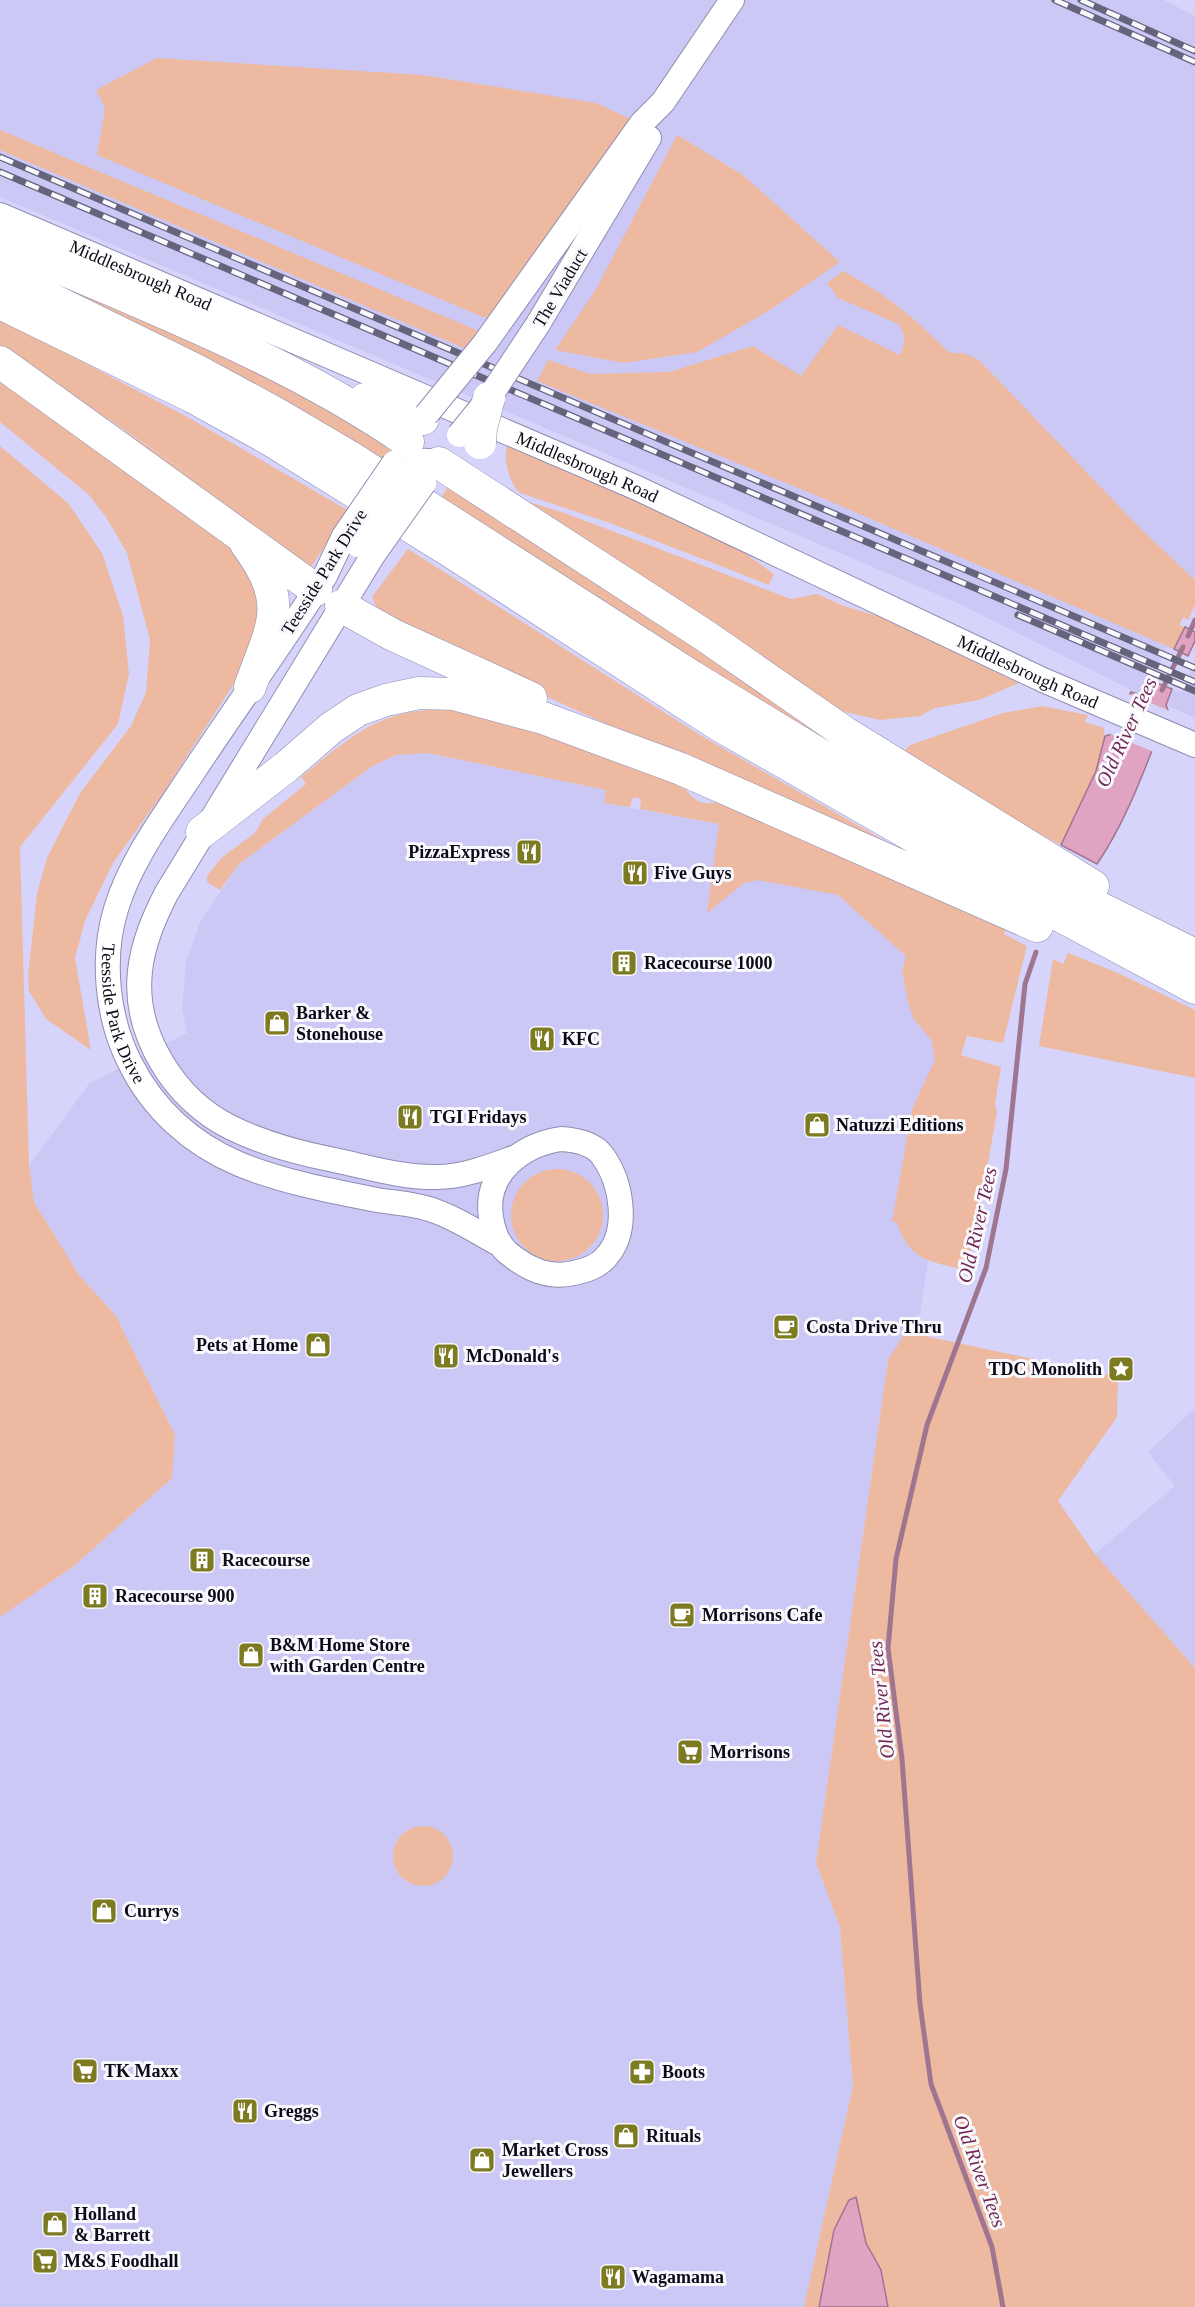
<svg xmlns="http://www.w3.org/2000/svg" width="1195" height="2307" viewBox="0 0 1195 2307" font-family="'Times New Roman',serif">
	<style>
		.built { fill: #cbc8f5 }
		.green { fill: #edbaa1; fill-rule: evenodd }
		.water { fill: #e0a3c2; stroke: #a0758f; stroke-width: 1.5 }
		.pier { fill: #d6d4fb }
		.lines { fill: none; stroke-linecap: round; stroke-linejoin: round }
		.stream { stroke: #a0758f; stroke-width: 5 }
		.secondary-casing { stroke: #8f8db2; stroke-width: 26 }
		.highway-casing { stroke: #8f8db2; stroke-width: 33 }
		.secondary { stroke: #fff; stroke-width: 24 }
		.highway { stroke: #fff; stroke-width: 32 }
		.rail-casing { stroke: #66647d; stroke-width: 7 }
		.rail { stroke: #f9f9fd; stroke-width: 4.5; stroke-dasharray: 14; stroke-linecap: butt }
		.secondary-bridge-casing { stroke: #8f8db2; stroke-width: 26; stroke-linecap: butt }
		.highway-bridge-casing { stroke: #8f8db2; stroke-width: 33; stroke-linecap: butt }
		.secondary-bridge { stroke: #fff; stroke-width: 24 }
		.highway-bridge { stroke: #fff; stroke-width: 32 }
		.labels { text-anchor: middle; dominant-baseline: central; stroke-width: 6; stroke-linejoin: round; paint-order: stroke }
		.street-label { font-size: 18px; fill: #0c0a17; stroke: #f9f9fd }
		.poi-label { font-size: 18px; font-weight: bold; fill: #0c0a17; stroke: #f9f9fd; text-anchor: start }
		.water-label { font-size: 20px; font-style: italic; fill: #712952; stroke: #f9f9fd }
	</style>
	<rect width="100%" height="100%" fill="#d6d4fb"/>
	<path class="built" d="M0,0h1164l31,16v588l-7,16 -5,-3 -4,8 6,2 -11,22 -7,-2 -15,33 5,3 -16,12 -188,-94 -953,-404z
		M1195,660v58l-29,-13 6,-16 9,4z
		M428,753l178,37 -1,13 114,21 224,114 18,117 -41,258 -32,47 -72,503 24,64 13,159 -49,221h-804v-690l74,-51 98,-88 -56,-162 -37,-41 -45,-73 -5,-37 60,-81 98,-51 -5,-25 4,-46 14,-40 39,-58 132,-97 25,-12z
		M1195,1408v260l-100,-114 80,-68 -27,-34z"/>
	<path class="green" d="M157,58l266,17 173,28 41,19 -149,197 -391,-164 8,-47 -9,-18z
		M0,130l479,201 -13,18 -466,-199z
		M677,135l66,40 97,87 -70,48 -73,42 -73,11 -69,-13 40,-59z
		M4,261l185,77 206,104 -15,24z
		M843,271c46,25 70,46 107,82h14l15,7 163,170 53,50v24l-7,16 -5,-3 -4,8 6,2 -11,22 -354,-152 -283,-116 11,-21 43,14 78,-2 84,-26 48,30 37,-51 62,30c5,-12 6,-21 -2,-31l-60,-26 -11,-15z
		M0,318l191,101 158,92 -43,63 -306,-227zM108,419l125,84 -125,-83z
		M0,377l239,175 21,29 -6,72 -91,140 -50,70 -28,58 -10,37 16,92 -45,-31 -17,-28 -1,-16 9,-82 10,-35 33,-65 51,-67 15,-34 4,-52 -23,-87 -21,-36 -17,-22 -89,-73z
		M508,444l224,100 42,30 -5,11 -159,-62 -90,-30c-11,-10 -18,-36 -12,-49z
		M0,446l68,57 34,50 21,63 6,58 -11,50 -98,123 9,317 5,38 45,73 37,41 59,119 -3,43 -98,88 -74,51z
		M448,486l551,354 -187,-101 -374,-236z
		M526,501l36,11 229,87 26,-5 27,12 37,11 138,66 -40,17 -44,8 -15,8 -40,4 -39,-9z
		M408,549l292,186 220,126 -292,-127 -246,-113 -10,-24z
		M1042,706l46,9 -3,7 19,6c4,36 -28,84 -43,117l-41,-21 -114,-69 -1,-5 5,-5 93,-32z
		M453,709l26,3 203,72c13,19 19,22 40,17l285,125 -3,8 23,12 -24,97 -36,-7 -6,19 40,12 -6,37 2,8 -22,124 -10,34c-34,-8 -57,-10 -68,-48h-5l20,-113 23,-49 -3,-19 -19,-23 -5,-16 -6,-31 4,-15 -68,-61 -80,-15 -14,3 -37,30 12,-89 -79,-15 1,-10 -8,-2 -3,10 -26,-4 2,-13 -178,-37 -32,2 -25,12 -132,97 -19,26 -13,-8v-6l14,-18 34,-25 8,-14 43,-35 -5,-7c53,-43 79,-69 152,-68z
		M1068,953l50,20 77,37v68l-156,-32 14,-87 10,5z
		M511 1215a46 46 0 1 1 92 0a46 46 0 1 1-92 0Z
		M906,1332l212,45 -1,40 -59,84 37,53 100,114v639h-391l49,-221 -13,-159 -24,-64 72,-503z
		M393 1856a30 30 0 1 1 60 0a30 30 0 1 1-60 0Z"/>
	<path class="water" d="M1185,627l10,5v9l-7,15 -14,-7z
		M1157,683l15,6 -6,16 2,5c-21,52 -39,107 -71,154l-36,-19 35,-74 9,-35 7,-2 17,-39 2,-3 10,3z
		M856,2197l10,46 15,27 7,37h-69l15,-77 15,-30z"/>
	<path class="pier" d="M1126,693l44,18 -16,41 -44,-18z"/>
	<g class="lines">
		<path class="stream" d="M1188,636l7,-16
			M1162,690l21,-43
			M1003,2307l-11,-60 -61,-163 -11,-80 -18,-245 -14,-111 8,-89 31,-134 59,-157 20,-99 19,-185 11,-32"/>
		<defs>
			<g id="secondary">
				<path id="s1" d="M0,215l637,273 406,192 152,65"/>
				<path d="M538,324l111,-186"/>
				<path d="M485,343l157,-220 21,-21 69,-102"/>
				<path d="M408,472c11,-13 15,-13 31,-9"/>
				<path id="s2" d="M344,536l-19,40c-42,66 -88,130 -132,196 -28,43 -62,87 -77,137 -15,49 -9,109 14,154 23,46 61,81 109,101 44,18 92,27 138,36 19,3 41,4 58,11 23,8 45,23 66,34"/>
				<path d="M373,555l-207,339c-12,24 -23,49 -26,77 -7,63 35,129 90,156 34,17 68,26 104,33 34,7 69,18 103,17 27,0 54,-11 79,-20"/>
				<path d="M561,1139c15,1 32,4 41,16 20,27 28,76 4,102 -8,10 -20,13 -32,16 -26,6 -46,-4 -66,-20 -10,-8 -15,-23 -17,-36 -7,-44 31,-72 70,-78z"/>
			</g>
			<path id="highway" d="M0,242c139,62 282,113 408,200
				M0,274l194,95 83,45 73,43 341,219 261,159 243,120
				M0,303l193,94 76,42 181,112 269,174 222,127 254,136
				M0,362l316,228
				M365,399l58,20
				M439,463l265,172 140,97 249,154
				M246,544c45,60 26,81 4,143
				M341,606l52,29 138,63
				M202,832l84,-65 45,-39 27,-18 28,-10 33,-7 35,1 89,24 138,51 356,157"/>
		</defs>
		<use href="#secondary" class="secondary-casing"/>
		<use href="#highway" class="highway-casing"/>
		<use href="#secondary" class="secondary"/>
		<use href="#highway" class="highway"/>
		<defs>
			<path id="rail" d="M1055,0l140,62
				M1081,0l114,51
				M0,157l1195,511
				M0,172l1195,510
				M1018,615l177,76"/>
		</defs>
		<use href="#rail" class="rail-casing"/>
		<use href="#rail" class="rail"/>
		<defs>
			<path id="secondary-bridge" d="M426,415l59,-72
				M459,435l30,-37 49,-74
				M344,536l50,-73
				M358,545l50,-73
				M373,555l51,-72"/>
			<path id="highway-bridge" d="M480,443l1,-15 8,-30"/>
		</defs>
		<use href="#secondary-bridge" class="secondary-bridge-casing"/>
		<use href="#highway-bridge" class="highway-bridge-casing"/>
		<use href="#secondary-bridge" class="secondary-bridge"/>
		<use href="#highway-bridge" class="highway-bridge"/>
	</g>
	<defs>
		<symbol id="restaurant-square" viewBox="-11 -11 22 22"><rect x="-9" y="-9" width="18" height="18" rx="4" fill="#7d7b22" stroke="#f9f9fd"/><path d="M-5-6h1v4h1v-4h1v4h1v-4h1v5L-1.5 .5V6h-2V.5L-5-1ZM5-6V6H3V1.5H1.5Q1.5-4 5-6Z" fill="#fff"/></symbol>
		<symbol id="building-square" viewBox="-11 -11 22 22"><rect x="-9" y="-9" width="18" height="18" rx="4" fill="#7d7b22" stroke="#f9f9fd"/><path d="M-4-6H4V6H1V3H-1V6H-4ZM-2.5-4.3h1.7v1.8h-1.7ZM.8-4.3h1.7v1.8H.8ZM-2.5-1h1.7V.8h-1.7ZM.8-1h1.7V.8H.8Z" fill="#fff"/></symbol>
		<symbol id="shop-square" viewBox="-11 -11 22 22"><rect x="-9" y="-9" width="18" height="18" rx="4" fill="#7d7b22" stroke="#f9f9fd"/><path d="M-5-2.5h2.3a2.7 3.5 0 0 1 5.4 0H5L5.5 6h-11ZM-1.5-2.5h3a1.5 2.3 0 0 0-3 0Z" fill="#fff"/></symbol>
		<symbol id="cafe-square" viewBox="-11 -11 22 22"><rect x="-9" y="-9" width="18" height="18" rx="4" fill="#7d7b22" stroke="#f9f9fd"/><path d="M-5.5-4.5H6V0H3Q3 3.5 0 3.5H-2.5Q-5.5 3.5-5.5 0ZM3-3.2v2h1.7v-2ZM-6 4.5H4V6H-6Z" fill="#fff"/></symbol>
		<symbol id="sight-square" viewBox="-11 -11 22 22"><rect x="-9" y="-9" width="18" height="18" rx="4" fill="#7d7b22" stroke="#f9f9fd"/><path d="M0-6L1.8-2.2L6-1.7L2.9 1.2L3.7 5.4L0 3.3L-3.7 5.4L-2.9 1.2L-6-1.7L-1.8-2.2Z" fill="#fff"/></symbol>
		<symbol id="supermarket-square" viewBox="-11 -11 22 22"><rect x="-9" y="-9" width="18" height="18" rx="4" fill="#7d7b22" stroke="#f9f9fd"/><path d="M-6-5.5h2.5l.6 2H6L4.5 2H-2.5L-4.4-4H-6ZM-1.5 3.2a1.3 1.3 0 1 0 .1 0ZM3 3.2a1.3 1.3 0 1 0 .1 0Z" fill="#fff"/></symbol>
		<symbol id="pharmacy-square" viewBox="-11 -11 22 22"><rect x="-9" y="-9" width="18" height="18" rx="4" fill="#7d7b22" stroke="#f9f9fd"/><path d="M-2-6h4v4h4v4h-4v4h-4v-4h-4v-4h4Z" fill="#fff"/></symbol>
	</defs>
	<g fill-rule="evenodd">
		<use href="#restaurant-square" x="514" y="837" width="30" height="30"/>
		<use href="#restaurant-square" x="620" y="858" width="30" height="30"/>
		<use href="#building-square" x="609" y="948" width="30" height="30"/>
		<use href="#shop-square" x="262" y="1008" width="30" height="30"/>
		<use href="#restaurant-square" x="527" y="1024" width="30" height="30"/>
		<use href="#restaurant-square" x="395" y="1102" width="30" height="30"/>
		<use href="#shop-square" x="802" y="1110" width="30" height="30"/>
		<use href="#cafe-square" x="771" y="1312" width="30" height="30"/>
		<use href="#shop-square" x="303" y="1330" width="30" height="30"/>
		<use href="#restaurant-square" x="431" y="1341" width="30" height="30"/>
		<use href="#sight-square" x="1106" y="1354" width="30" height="30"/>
		<use href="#building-square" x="187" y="1545" width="30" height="30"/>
		<use href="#building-square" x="80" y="1581" width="30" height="30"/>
		<use href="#cafe-square" x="667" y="1600" width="30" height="30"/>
		<use href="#shop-square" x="236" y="1640" width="30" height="30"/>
		<use href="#supermarket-square" x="675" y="1737" width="30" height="30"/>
		<use href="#shop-square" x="89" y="1896" width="30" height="30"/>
		<use href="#supermarket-square" x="70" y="2056" width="30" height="30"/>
		<use href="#pharmacy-square" x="627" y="2057" width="30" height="30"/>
		<use href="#restaurant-square" x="230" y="2096" width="30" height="30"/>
		<use href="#shop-square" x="611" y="2121" width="30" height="30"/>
		<use href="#shop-square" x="467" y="2145" width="30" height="30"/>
		<use href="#shop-square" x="40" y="2209" width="30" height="30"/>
		<use href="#supermarket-square" x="30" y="2246" width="30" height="30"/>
		<use href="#restaurant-square" x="598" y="2262" width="30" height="30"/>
	</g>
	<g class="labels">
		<g class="street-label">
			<text stroke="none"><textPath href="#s1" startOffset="153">Middlesbrough Road</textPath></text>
			<text transform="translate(560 288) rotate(-59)">The Viaduct</text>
			<text stroke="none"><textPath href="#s1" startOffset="639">Middlesbrough Road</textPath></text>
			<text transform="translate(324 572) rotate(-58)">Teesside Park Drive</text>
			<text stroke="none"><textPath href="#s1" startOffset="1125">Middlesbrough Road</textPath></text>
			<text stroke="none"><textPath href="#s2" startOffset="546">Teesside Park Drive</textPath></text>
		</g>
		<g class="poi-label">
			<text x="510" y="852" text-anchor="end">PizzaExpress</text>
			<text x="654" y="873">Five Guys</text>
			<text x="644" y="963">Racecourse 1000</text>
			<text x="296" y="1013">Barker &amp;<tspan x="296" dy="21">Stonehouse</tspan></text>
			<text x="562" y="1039">KFC</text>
			<text x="430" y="1117">TGI Fridays</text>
			<text x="836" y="1125">Natuzzi Editions</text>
			<text x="806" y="1327">Costa Drive Thru</text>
			<text x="298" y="1345" text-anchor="end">Pets at Home</text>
			<text x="466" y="1356">McDonald's</text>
			<text x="1102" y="1369" text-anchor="end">TDC Monolith</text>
			<text x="222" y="1560">Racecourse</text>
			<text x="115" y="1596">Racecourse 900</text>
			<text x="702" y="1615">Morrisons Cafe</text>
			<text x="270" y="1645">B&amp;M Home Store<tspan x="270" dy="21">with Garden Centre</tspan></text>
			<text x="710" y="1752">Morrisons</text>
			<text x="124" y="1911">Currys</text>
			<text x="104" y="2071">TK Maxx</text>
			<text x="662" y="2072">Boots</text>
			<text x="264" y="2111">Greggs</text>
			<text x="646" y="2136">Rituals</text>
			<text x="502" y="2150">Market Cross<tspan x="502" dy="21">Jewellers</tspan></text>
			<text x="74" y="2214">Holland<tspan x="74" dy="21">&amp; Barrett</tspan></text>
			<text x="64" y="2261">M&amp;S Foodhall</text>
			<text x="632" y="2277">Wagamama</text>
		</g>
		<g class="water-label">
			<text transform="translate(1126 732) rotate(-65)">Old River Tees</text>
			<text transform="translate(977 1225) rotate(-77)">Old River Tees</text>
			<text transform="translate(881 1700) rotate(-96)">Old River Tees</text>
			<text transform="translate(980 2171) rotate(70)">Old River Tees</text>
		</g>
	</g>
</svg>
